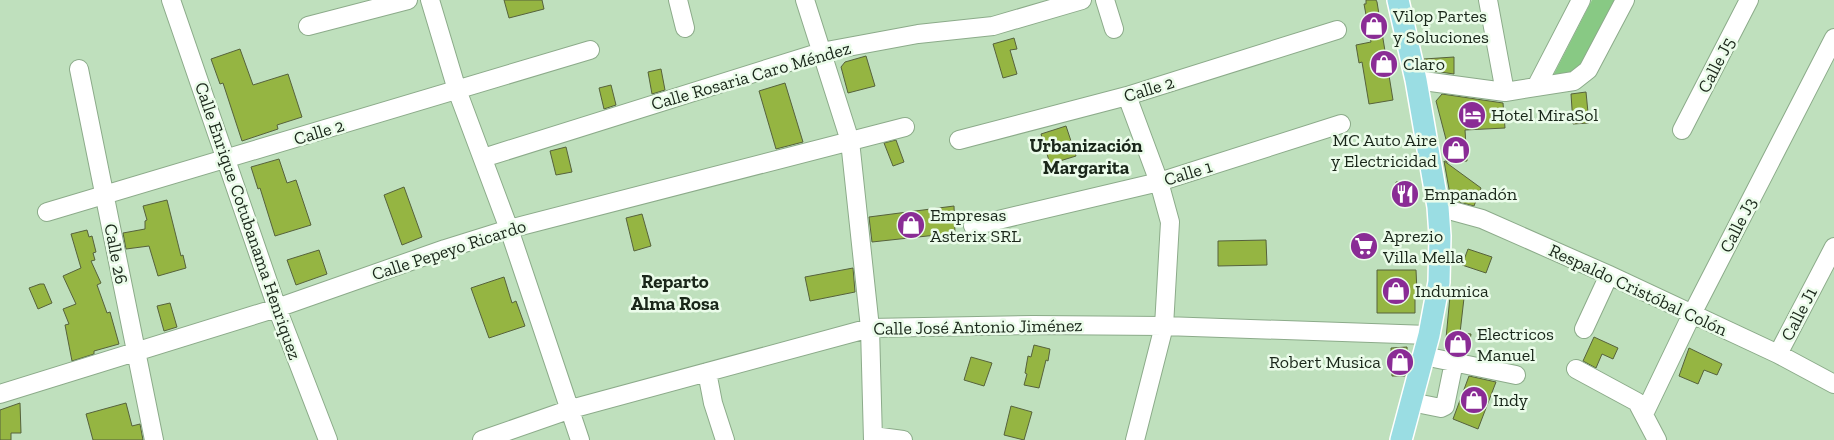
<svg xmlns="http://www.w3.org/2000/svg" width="1834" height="440" viewBox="0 0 1834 440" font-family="'Zilla Slab',serif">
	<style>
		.green { fill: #88c984 }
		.building { fill: #95b542; stroke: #56623c }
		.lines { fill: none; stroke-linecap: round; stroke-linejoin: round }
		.minor-casing { stroke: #8cab8a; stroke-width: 20 }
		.major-casing { stroke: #fff; stroke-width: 24 }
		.minor { stroke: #fff; stroke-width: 18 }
		.major { stroke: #9adde3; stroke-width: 21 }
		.labels { text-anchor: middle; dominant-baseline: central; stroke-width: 5; stroke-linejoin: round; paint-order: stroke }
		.poi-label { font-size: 18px; fill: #1a271a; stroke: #ebfcea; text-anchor: start }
		.street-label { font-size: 18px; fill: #1a271a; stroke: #ebfcea }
		.neighbourhood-label { font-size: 19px; font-weight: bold; fill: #1a271a; stroke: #ebfcea }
	</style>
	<rect width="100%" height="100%" fill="#bfe0bd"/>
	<path class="green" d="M1592,0h24l-34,65 -11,9h-17z"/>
	<path class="building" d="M504,0h38l2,9 -35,9z
		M1366,0h10l1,2 16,98 -24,4 -7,-42 -3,1 -3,-18 15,-3 -7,-38h2z
		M1014,38l3,11 -7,1 7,24 -14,4 -10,-34z
		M240,49l13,36 35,-11 14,43 -25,8 1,4 -36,12 -19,-58 -3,1 -9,-25z
		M866,56l9,30 -27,7 -7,-26 4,-5z
		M1454,57v17l-27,-4 -3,-11z
		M661,69l4,21 -13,4 -4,-22z
		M785,83l18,59 -27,7 -17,-58z
		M611,85l5,20 -12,4 -5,-21z
		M1586,92l3,31 -16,1 -2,-30z
		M1442,94l61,9 2,25 -40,2 2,31 -21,1 -1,-15h3l-12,-46z
		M1066,126l10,30 -26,8 -9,-30z
		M896,140l8,22 -11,4 -9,-23z
		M566,147l6,25 -16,3 -6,-24z
		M279,159l8,24 9,-3 15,45 -36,11 -15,-48 -2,1 -7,-22z
		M1444,161l37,27 -7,18 -23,-6z
		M1411,181l2,16 -15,2 -2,-17z
		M404,187l18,50 -20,8 -18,-50z
		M167,200l14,56 2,-1 3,13 -28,8 -9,-30 -23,3 -3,-16 22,-4v-8l2,-1 -4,-14z
		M954,206l1,27 -83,9 -3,-25z
		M642,214l9,32 -17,5 -8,-33z
		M87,230l2,7 3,-1 4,16 -3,1 2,7 -4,1 10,22 -4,2 10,28 3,-1 9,32 -25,7v3l-22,7 -7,-36 4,-1 -6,-15 13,-5 -13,-28 18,-8 -10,-34z
		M1266,240l1,25 -49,1v-25z
		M1468,249l24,8 -6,16 -24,-8z
		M319,250l8,24 -31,11 -9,-25z
		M853,268l2,24 -45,9 -5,-24z
		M1377,270h39l1,22 -2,4v17h-38z
		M504,277l8,26 4,-2 9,25 -36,12 -18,-50z
		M40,284h4l8,19 -14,6 -9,-21z
		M1450,296l14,2 -4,35 11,1 -3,20 -23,-5z
		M170,303l7,24 -13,4 -7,-25z
		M1594,337l24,11 -5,11 -11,-5 -6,14 -13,-7z
		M1034,345l16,4 -2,12 -2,-1 -7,28 -15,-3 3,-11 -2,-1 3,-17 3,1z
		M1407,347l1,20 -3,9h-13l-1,-28z
		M1689,348l33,16 -5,11 -13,-5 -6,14 -19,-8z
		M971,357l21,6 -8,23 -20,-6z
		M1469,376l27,6 -18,47 -25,-10z
		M20,403l1,30h-10v7h-11v-30z
		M126,403l6,23 8,-2 3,16h-50l-7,-26z
		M1011,406l21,6 -8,28 -20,-5z"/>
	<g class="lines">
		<defs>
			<path id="minor" d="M171,0l106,308 51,132
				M430,0l27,90 52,139 71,211
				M678,0l7,28
				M805,0l45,141 20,187 3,112
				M1105,0l9,29
				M1488,0l17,92
				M308,26l100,-26
				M79,69l75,371
				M1416,80l89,12 69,-11 14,-11 37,-70
				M1536,87l45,-87
				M1127,96l32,86 11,40 -6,104 -29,114
				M1682,130l67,-130
				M959,140l168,-44 210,-66
				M483,158l338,-106 97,-18 75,-8 89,-26
				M1438,207l44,12 127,56 169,79 56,30
				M47,212l543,-162
				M973,226l186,-44 182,-58
				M1584,329l25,-54
				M1778,354l56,-107
				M1424,356l92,19
				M1576,369l61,33 20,38
				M707,372l6,31 12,37
				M0,394l277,-86 168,-59 64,-20 396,-102
				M1411,402l30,6 4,-2 9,-44
				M1644,414l48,-100 142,-276
				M873,436l30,4
				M482,440l89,-31 299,-81 162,-3 132,1 265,9"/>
			<path id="major" d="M1398,0l18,80 22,127 2,29 -1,46 -10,53 -28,105"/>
		</defs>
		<use href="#minor" class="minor-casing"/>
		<use href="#major" class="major-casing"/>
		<use href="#minor" class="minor"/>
		<use href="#major" class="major"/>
	</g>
	<defs>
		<symbol id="shop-disc" viewBox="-11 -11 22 22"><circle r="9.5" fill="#8a2c95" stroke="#ebfcea"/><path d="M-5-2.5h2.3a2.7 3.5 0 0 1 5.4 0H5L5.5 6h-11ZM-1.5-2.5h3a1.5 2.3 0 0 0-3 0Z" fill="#fff"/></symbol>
		<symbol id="hotel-disc" viewBox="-11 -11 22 22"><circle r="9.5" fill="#8a2c95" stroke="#ebfcea"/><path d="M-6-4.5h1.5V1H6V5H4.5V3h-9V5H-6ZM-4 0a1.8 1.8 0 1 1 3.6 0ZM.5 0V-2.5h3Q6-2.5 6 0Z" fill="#fff"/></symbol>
		<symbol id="restaurant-disc" viewBox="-11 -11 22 22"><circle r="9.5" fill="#8a2c95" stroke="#ebfcea"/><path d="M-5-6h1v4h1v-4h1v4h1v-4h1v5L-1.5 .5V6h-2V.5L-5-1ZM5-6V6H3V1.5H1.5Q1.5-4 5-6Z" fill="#fff"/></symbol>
		<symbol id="supermarket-disc" viewBox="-11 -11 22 22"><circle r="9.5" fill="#8a2c95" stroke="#ebfcea"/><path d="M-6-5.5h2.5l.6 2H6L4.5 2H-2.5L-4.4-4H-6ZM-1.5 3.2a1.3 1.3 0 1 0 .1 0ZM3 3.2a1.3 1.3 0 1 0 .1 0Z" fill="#fff"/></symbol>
	</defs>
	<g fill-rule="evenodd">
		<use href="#shop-disc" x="1358" y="10" width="32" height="32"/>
		<use href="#shop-disc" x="1368" y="48" width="32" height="32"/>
		<use href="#hotel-disc" x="1456" y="99" width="32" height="32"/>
		<use href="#shop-disc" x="1440" y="134" width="32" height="32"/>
		<use href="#restaurant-disc" x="1389" y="178" width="32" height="32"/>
		<use href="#shop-disc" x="895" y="209" width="32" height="32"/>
		<use href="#supermarket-disc" x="1348" y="230" width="32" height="32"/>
		<use href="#shop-disc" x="1380" y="275" width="32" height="32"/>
		<use href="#shop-disc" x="1442" y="328" width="32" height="32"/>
		<use href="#shop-disc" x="1384" y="346" width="32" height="32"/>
		<use href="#shop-disc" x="1458" y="384" width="32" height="32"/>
	</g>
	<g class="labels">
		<g class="poi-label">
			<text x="1393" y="16">Vilop Partes<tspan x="1393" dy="21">y Soluciones</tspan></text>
			<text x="1403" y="64">Claro</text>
			<text x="1491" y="115">Hotel MiraSol</text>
			<text x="1437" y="140" text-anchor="end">MC Auto Aire<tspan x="1437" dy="21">y Electricidad</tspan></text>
			<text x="1424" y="194">Empanadón</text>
			<text x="930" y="215">Empresas<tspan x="930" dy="21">Asterix SRL</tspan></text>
			<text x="1383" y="236">Aprezio<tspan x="1383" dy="21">Villa Mella</tspan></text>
			<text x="1415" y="291">Indumica</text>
			<text x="1477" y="334">Electricos<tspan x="1477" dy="21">Manuel</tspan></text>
			<text x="1381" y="362" text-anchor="end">Robert Musica</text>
			<text x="1493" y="400">Indy</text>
		</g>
		<g class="street-label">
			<text transform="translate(1716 65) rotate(-63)">Calle J5</text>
			<text transform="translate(751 76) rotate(-16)">Calle Rosaria Caro Méndez</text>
			<text transform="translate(1149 89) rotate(-17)">Calle 2</text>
			<text transform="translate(319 132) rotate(-17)">Calle 2</text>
			<text transform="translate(1188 173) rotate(-17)">Calle 1</text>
			<text transform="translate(248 221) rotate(71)">Calle Enrique Cotubanama Henriquez</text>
			<text transform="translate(1738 225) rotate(-63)">Calle J3</text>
			<text transform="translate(449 250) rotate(-18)">Calle Pepeyo Ricardo</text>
			<text transform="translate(116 254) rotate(79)">Calle 26</text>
			<text transform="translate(1638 290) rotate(25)">Respaldo Cristóbal Colón</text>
			<text transform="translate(1799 314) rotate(-63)">Calle J1</text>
			<text transform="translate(978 327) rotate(-1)">Calle José Antonio Jiménez</text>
		</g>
		<g class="neighbourhood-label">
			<text x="1086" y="145">Urbanización<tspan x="1086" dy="22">Margarita</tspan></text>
			<text x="675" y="281">Reparto<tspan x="675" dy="22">Alma Rosa</tspan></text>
		</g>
	</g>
</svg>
